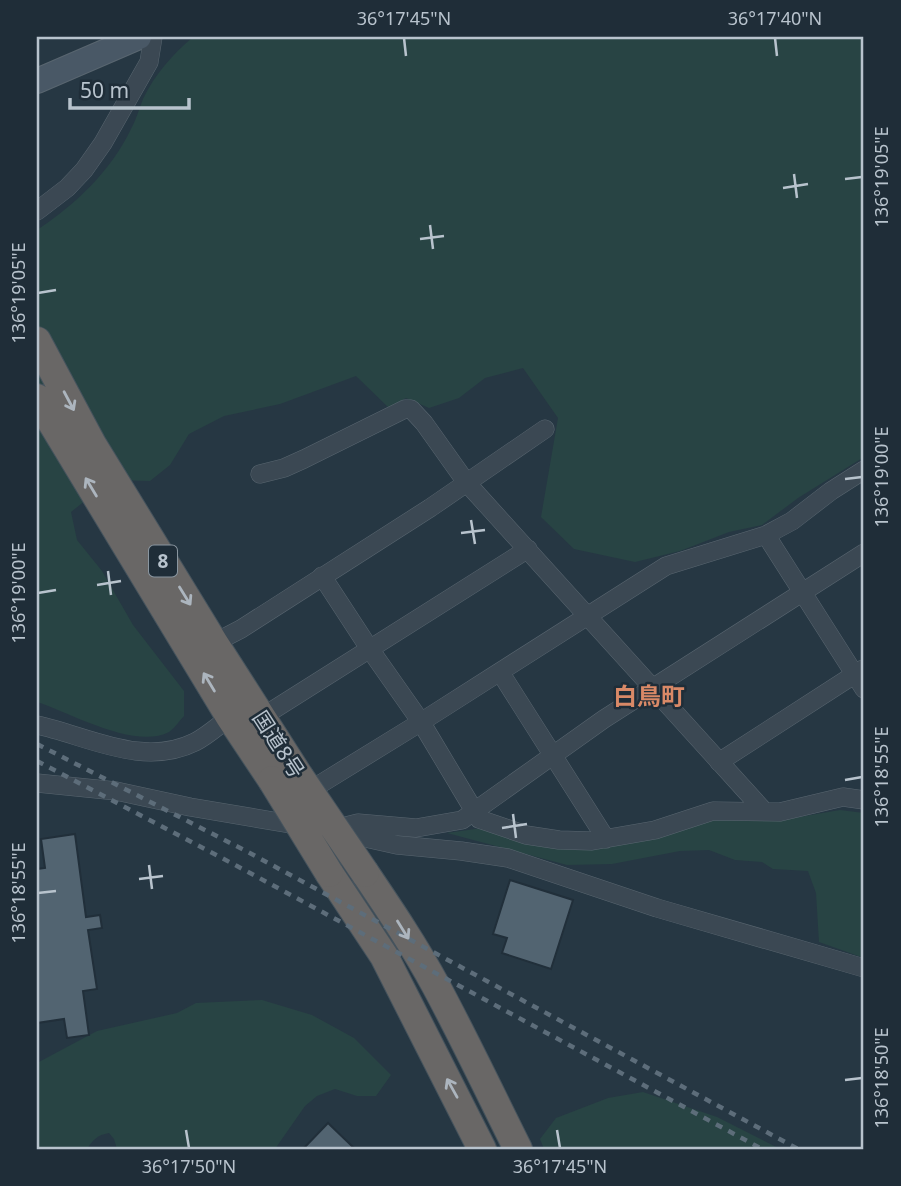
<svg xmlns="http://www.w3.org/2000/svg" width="901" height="1186" viewBox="0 0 901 1186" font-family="'Noto Sans','Noto Sans JP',sans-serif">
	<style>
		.green { fill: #284444 }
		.building { fill: #526471; stroke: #212f3a; stroke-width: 2 }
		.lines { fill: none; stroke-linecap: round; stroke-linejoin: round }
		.minor-casing { stroke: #596670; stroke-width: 19 }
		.secondary-casing { stroke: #596670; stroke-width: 26 }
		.trunk-casing { stroke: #45535d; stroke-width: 30 }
		.minor { stroke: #3b4853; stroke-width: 18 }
		.secondary { stroke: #495866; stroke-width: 24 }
		.trunk { stroke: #696766; stroke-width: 28 }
		.rail { stroke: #5d6d7a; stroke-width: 4.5; stroke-dasharray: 7 7; stroke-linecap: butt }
		.trunk-bridge-casing { stroke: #45535d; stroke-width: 30; stroke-linecap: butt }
		.trunk-bridge { stroke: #696766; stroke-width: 28 }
		.oneway { stroke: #acb5be }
		.ticks { fill: none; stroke: #b8c3cd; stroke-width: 2.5 }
		.labels { text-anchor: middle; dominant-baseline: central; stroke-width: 5; stroke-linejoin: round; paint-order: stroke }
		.shield { fill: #1f2d38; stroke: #8a96a0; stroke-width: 2 }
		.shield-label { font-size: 19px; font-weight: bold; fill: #b8c3cd }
		.street-label { font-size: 21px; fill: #b8c3cd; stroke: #1f2d38 }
		.quarter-label { font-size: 24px; font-weight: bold; fill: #d98967; stroke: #1f2d38 }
		.neatline { fill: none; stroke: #b8c3cd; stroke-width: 2.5 }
		.ticks-label { font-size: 18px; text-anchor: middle; fill: #b8c3cd }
	</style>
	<rect width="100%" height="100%" fill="#263743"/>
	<path class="green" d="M193,37h671v420l-66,41 -36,27 -33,7 -49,19 -45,11 -61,-13 -33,-32 17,-99 -35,-50 -38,10 -26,20 -30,10 -23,-10 -17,10 -33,-32 -76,28 -56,12 -35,18 -19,31 -20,16 -39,-1 -40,32 6,28 25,31 31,54 51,66v25c-4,4 -10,13 -15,16 -34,18 -98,-19 -132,-30v-472c38,-25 74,-59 94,-101 5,-9 8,-20 12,-30 12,-25 29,-44 50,-62z
		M840,810l24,3v145l-45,-16 -3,-49 -8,-22 -35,-2 -11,-7 -27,-2 -26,-10 -29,1 -68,13 -45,1 -120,-32 35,-5 73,17 158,-27 27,-1 36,4z
		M262,1000l50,15 42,23 37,37 -15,21h-19l-22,-7 -18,7 -12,10 -30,43h-158l-3,-10 -5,-6c-12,2 -16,7 -22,16h-50v-86l60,-32 80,-18 19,-10z
		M643,1092l74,25 63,32h-236l-4,-10 16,-21 52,-20z"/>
	<path class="building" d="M75,834l11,83 14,-2 2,13 -14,2 9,59 -14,2 6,44 -22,3 -3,-19 -27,4v-154l8,-1 -4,-29z
		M510,880l63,20 -22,69 -49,-16 5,-15 -14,-4z
		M328,1123l27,26h-52z"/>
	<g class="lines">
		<defs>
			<path id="minor" d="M37,211l30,-23 17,-18 19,-27 46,-81 4,-25
				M260,474l24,-6 20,-9 101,-50h6l13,14 42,59 298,329
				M766,535l98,154
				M322,576l47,72 52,74 58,97 47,16 33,5 33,1 63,-11 58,-19 67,1 63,-15 21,3
				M214,643l27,-14 189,-121 115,-79
				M500,672l106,167
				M262,717l266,-168
				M37,725c51,11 106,43 158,17 12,-6 24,-17 35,-25
				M719,762l144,-93
				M37,783l79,8 74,16 112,19
				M309,791l112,-69 245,-156 100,-31 26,-14 39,-30 33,-21
				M334,829l24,-6 58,5 46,-8 142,-101 260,-166
				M334,831l63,14 64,6 47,7 149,50 207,60"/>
			<path id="secondary" d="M37,81l102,-44"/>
			<path id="trunk" d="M37,341l55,103 122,199 85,133
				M37,398l193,319 42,63
				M329,873l55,83 98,193
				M365,873c25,37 50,74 71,113 29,54 55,109 82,163"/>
		</defs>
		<use href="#minor" class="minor-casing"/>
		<use href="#secondary" class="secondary-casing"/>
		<use href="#trunk" class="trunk-casing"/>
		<use href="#minor" class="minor"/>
		<use href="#secondary" class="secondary"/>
		<use href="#trunk" class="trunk"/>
		<path class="rail" d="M37,744l209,107 552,298
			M37,761l200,105 525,283"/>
		<defs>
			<path id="trunk-bridge" d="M299,776l66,97
				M272,780l57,93"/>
		</defs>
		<use href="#trunk-bridge" class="trunk-bridge-casing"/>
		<use href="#trunk-bridge" class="trunk-bridge"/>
	</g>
	<defs><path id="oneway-shaft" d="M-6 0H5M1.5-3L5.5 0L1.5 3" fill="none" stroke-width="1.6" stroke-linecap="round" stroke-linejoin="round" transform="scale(1.75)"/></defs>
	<g class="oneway">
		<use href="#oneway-shaft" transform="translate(69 401) rotate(62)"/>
		<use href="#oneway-shaft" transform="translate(91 487) rotate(-121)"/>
		<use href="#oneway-shaft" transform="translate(185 596) rotate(58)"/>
		<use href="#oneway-shaft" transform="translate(209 682) rotate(-121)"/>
		<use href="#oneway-shaft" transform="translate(403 930) rotate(58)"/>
		<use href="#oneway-shaft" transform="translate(452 1088) rotate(-119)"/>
	</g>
	<path class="ticks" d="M404,38l2,18M775,38l2,18M794,174l3,24M845,179l17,-2M783,188l25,-4M430,225l3,24M420,239l24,-3M38,293l18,-3M845,479l17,-2M471,520l4,24M461,533l24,-3M108,571l3,24M97,585l24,-4M38,593l18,-3M845,780l17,-3M513,814l3,24M502,828l25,-4M149,865l3,24M139,879l24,-3M38,893l18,-2M845,1080l17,-2M186,1130l3,18M557,1130l3,18"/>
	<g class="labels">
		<rect class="shield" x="149" y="545.5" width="28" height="31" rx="5"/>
		<g class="shield-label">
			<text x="163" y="561">8</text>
		</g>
		<g class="street-label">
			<text transform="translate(279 744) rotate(57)">国道8号</text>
		</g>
		<g class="quarter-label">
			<text x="649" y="695">白鳥町</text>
		</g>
	</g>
	<rect width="901" height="1186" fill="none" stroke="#1f2d38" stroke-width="77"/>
	<path d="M70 98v10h119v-10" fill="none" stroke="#b8c3cd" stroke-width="3.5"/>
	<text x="80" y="98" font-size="21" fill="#b8c3cd" stroke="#1f2d38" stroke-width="5" paint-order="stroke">50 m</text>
	<rect x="38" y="38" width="824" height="1110" class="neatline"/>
	<g class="ticks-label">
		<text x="404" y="25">36°17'45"N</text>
		<text x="775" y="25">36°17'40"N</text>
		<text transform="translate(882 177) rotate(-90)" y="6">136°19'05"E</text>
		<text transform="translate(19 293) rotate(-90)" y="6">136°19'05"E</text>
		<text transform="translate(882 477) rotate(-90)" y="6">136°19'00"E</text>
		<text transform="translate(19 593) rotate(-90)" y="6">136°19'00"E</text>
		<text transform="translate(882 777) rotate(-90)" y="6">136°18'55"E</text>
		<text transform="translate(19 893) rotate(-90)" y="6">136°18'55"E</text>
		<text transform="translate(882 1078) rotate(-90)" y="6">136°18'50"E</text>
		<text x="189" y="1173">36°17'50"N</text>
		<text x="560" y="1173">36°17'45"N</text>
	</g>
</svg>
